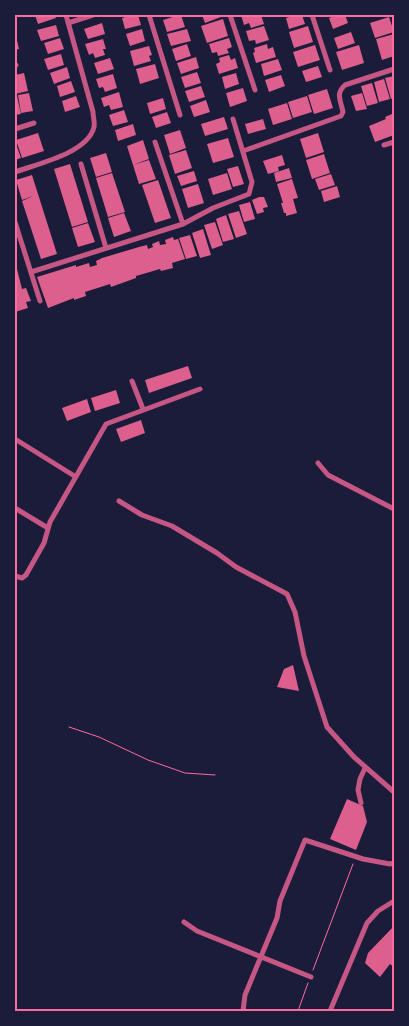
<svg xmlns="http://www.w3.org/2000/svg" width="409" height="1026" viewBox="0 0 409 1026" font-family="Inter,sans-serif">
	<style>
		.building { fill: #dd5f8e }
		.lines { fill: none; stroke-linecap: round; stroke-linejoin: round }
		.path { stroke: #ff6b9d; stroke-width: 1 }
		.minor { stroke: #c65784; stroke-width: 5 }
		.neatline { fill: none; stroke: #ff6b9d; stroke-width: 2 }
	</style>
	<rect width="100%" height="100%" fill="#1b1b3a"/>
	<path class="building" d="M35,15h20l1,3 -18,6z
		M133,15h5l3,10 -16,4 -3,-11z
		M179,15h2l4,12 -18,5 -4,-12z
		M202,15h18l1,2 -16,6z
		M241,15h20l3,9 -13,4 -2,-5 -5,2z
		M295,15h7l3,9 -16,5 -3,-11z
		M337,15h8l3,8 -15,6 -4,-11z
		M389,17l5,15 -19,6 -5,-15z
		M223,19l5,17 -21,7 -6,-17z
		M102,23l3,11 -17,5 -4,-10z
		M56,25l3,11 -18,5 -4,-11z
		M264,26l5,14 -13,4 -1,-4 -6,1 -3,-10z
		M308,26l5,16 -19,6 -5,-16z
		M142,29l3,12 -15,5 -4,-12z
		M187,29l4,12 -20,5 -4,-12z
		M15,32l4,17 -4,1z
		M351,32l4,11 -17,6 -4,-11z
		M394,34v22l-12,4 -6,-21z
		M60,38l4,11 -16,5 -4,-11z
		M229,38l3,9 -5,2 2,4 -11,3 -1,-4 -5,1 -3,-9z
		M103,39l3,10h-3l2,6 -10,3 -2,-5 -4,2 -4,-11z
		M187,44l4,12 -15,5 -4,-12z
		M267,44l1,5 5,-2 3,10 -20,6 -3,-10 2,-1 -1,-4z
		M315,45l5,15 -22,7 -5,-15z
		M359,45l5,18 -22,7 -6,-18z
		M149,46l3,9 -3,1 2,5 -17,5 -4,-15z
		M61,54l3,11 -16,5 -4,-11z
		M229,55l2,5 4,-2 3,10 -19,6 -3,-10 4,-2 -1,-4z
		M196,57l3,11 -18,6 -4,-11z
		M110,58l4,11 -16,5 -4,-11z
		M278,59l4,11 -18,6 -3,-12z
		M155,64l4,14 -19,6 -4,-15z
		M318,66l4,11 -16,5 -4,-11z
		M67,67l3,11 -16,6 -4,-11z
		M197,72l4,11 -16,5 -4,-11z
		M24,73l4,18 -13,3v-19z
		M236,73l3,11 -14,5 -3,-12z
		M113,74l4,14 -12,4 -2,-5 -4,1 -3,-9z
		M281,75l4,11 -16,6 -4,-12z
		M394,76v22l-3,1 -6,-21z
		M384,79l6,20 -11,3 -5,-20z
		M71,81l4,11 -15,5 -3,-11z
		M372,83l6,20 -11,3 -6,-20z
		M201,86l4,11 -16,5 -4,-11z
		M243,88l4,13 -17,6 -4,-14z
		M327,89l6,19 -19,6 -6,-19z
		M119,92l4,15 -12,3 -2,-5 -5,2 -3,-9z
		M29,93l4,18 -12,2 -3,-18z
		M362,93l5,16 -11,2 -5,-15z
		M15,96h2l4,18 -6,1z
		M76,96l4,11 -15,5 -3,-11z
		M307,96l5,16 -19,6 -5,-16z
		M163,98l3,11 -16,5 -3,-11z
		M206,100l4,12 -16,5 -4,-11z
		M287,103l5,16 -19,6 -5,-16z
		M124,110l4,12 -15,4 -4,-11z
		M167,112l4,11 -15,5 -4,-11z
		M392,114l2,5v16l-19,7 -6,-16 17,-7 -1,-2z
		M224,117l4,12 -23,7 -4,-12z
		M263,119l3,10 -18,5 -3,-10z
		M133,124l3,11 -18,6 -3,-11z
		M180,130l6,18 -16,6 -6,-19z
		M38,133l6,18 -22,7 -6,-18z
		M318,133l6,19 -18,6 -6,-19z
		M228,138l6,19 -21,6 -6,-19z
		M143,140l6,19 -16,6 -6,-19z
		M15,141l6,17 -6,2z
		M186,150l6,18 -17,6 -6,-19z
		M106,153l6,19 -16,5 -6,-19z
		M324,154l6,19 -18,6 -6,-19z
		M282,155l3,10 -7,2 1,4 -11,3 -5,-13z
		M149,160l7,19 -17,5 -6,-19z
		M70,164l18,58 -16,5 -18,-58z
		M238,166l6,18 -11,3 -6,-18z
		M289,168l3,10 -16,4 -2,-9z
		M194,171l3,10 -16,5 -4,-10z
		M112,173l13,39 -17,5 -12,-39z
		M227,173l5,16 -19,6 -5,-16z
		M331,174l4,11 -16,5 -4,-11z
		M32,175l25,79 -16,5 -19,-58 11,-5 -11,4 -6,-20z
		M292,179l6,19 -5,1 4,14 -11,3v-3h-2l-3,-10h2l-6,-19z
		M158,180l13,38 -16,5 -13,-38z
		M198,184l6,19 -16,5 -6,-19z
		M337,186l3,11 -16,5 -3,-11z
		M259,197h5l4,10 -5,1 1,4 -7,2 -5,-14z
		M250,202l5,17 -11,3 -5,-17z
		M239,211l8,23 -11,4 -8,-24z
		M124,213l7,18 -17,6 -6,-19z
		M226,215l8,24 -11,3 -7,-23z
		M215,222l8,23 -11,4 -8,-24z
		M88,223l7,19 -17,5 -6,-19z
		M203,229l8,26 -11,3 -8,-25z
		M190,235l7,21 -11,3 -7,-21z
		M173,237l1,3 4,-1 7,20 -13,4 1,5 -12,3 -1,-2 -24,7v2l-25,9 -1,-3 -25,8 1,4 -12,4v-2l-26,10 -11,-31 39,-12v2l13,-4 1,4 7,-2 -1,-4 6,-3 37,-11 8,-2 1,4 5,-2 -1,-3 7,-3 1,4 6,-1 -1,-4z
		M15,261l7,28 4,-1 5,13 -5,1 2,6 -13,4z
		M188,366l4,12 -43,15 -4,-13z
		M116,390l4,13 -25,8 -4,-13z
		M87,399l4,13 -24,9 -5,-13z
		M141,420l4,13 -24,9 -5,-13z
		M293,665l6,26 -22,-4 7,-18z
		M347,799l16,7 4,16 -11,28 -26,-11z
		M394,926v41l-4,-3 -10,13 -15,-14 3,-10z"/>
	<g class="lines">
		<path class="path" d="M69,727l30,10 49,23 37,13 30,2
			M313,970l40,-106
			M298,1011l10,-28"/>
		<path class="minor" d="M149,15l31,100
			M230,15l25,75
			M312,15l18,55
			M68,23l25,-8
			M15,66l1,-1
			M15,129l19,-6
			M155,142l28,82
			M384,145l10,-3
			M243,151l98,-35 2,-4c-2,-11 -8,-18 2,-27l49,-16
			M81,164l25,84
			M15,172c22,-8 73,-19 79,-45 1,-4 -1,-11 -1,-15l-27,-97
			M15,222l25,79
			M31,272l152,-48 30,-16 36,-14 3,-12 -19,-63
			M132,381l11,28
			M15,439l61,38
			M318,463l10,12 66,34
			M119,501l23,14 30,11 45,27 19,14 51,27 8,18 9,44 23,71 27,30 40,35
			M15,508l33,20
			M15,576l7,2 4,-3 18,-32 6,-21 56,-98 94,-35
			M361,803l-3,-13 2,-11 5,-11
			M184,922l13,9 114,46
			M243,1011l2,-16 32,-77 3,-17 25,-61 58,19 27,5 4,-1
			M330,1011l37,-88 11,-12 16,-10"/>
	</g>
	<rect width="409" height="1026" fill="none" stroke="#1b1b3a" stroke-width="32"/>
	<rect x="16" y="16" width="377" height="994" class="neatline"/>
</svg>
